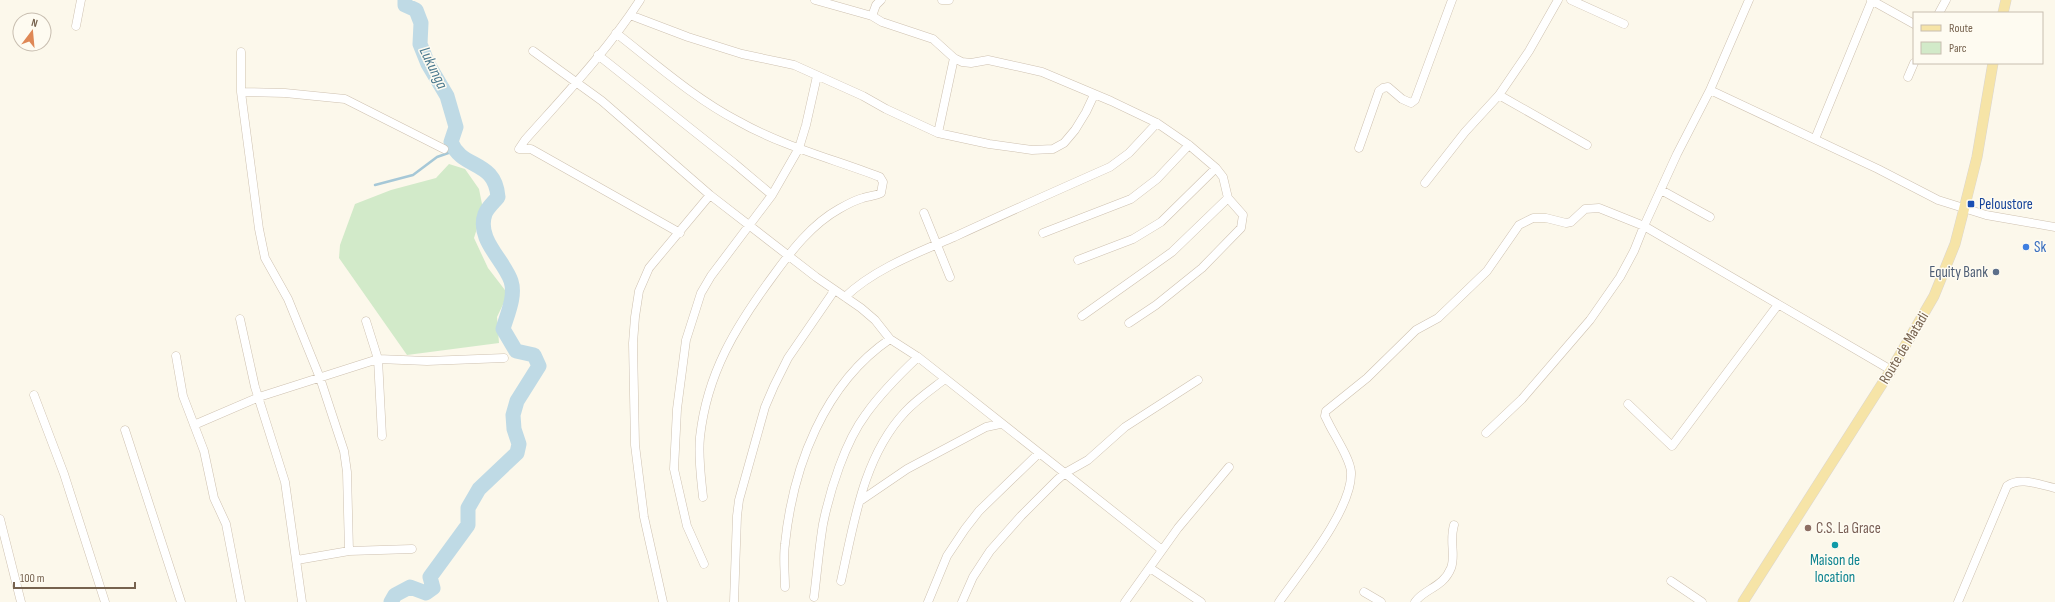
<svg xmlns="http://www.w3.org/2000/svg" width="2055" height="602" viewBox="0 0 2055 602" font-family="'Sofia Sans Condensed',sans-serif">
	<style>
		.green { fill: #d2eac9 }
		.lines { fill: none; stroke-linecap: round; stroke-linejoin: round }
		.stream { stroke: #a6c8d7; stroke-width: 2.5 }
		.river { stroke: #bfdae5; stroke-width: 15 }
		.minor-casing { stroke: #cec1b0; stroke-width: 9 }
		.major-casing { stroke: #dbd6d1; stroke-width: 11 }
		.minor { stroke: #fff; stroke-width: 8 }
		.major { stroke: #f6e4a7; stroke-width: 10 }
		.transit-dot { fill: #1a4fb4; stroke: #fefbf1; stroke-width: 1.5 }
		.shop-dot { fill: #3f7fe0; stroke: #fefbf1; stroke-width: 1.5 }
		.service-dot { fill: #5c6f8a; stroke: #fefbf1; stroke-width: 1.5 }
		.education-dot { fill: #8d6e63; stroke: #fefbf1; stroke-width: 1.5 }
		.culture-dot { fill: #0f9aa8; stroke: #fefbf1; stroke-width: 1.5 }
		.labels { text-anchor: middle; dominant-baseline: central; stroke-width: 3; stroke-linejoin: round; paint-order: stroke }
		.transit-label { font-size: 15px; fill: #164399; stroke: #fefbf1; text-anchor: start }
		.shop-label { font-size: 15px; fill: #366cbe; stroke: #fefbf1; text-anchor: start }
		.service-label { font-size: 15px; fill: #4e5e75; stroke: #fefbf1; text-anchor: end }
		.street-label { font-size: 15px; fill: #76624e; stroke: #fefbf1 }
		.education-label { font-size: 15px; fill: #785e54; stroke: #fefbf1; text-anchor: start }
		.culture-label { font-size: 15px; fill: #0d838f; stroke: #fefbf1 }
		.water-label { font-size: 16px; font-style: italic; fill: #4c7a8f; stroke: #fefbf1 }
	</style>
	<rect width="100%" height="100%" fill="#fcf8eb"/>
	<path class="green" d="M449,164l16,5 14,20 4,20 -9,29 14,30 20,26 -11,23 2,26 -92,12 -68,-97 1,-13 15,-41 36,-14 45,-12z"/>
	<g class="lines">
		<path class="stream" d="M375,185l38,-10 24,-18 17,-6"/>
		<path class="river" d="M391,602l4,-7 15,-8 16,6 7,-5 -3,-11 38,-52v-17l11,-19 38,-36 2,-9 -5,-15 -1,-14 4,-14 22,-35 -5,-11 -18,-4 -13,-22c4,-14 13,-33 8,-48 -7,-21 -35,-42 -26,-67 2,-6 9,-12 13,-17 -3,-38 -36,-27 -47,-55l5,-15 -9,-31 -19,-32 -8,-20 1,-21 -5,-13 -11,-5v-5"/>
		<defs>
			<path id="minor" d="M640,0c-33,51 -75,95 -115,140l-6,9h12l149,84
				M815,0l57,16 10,6 51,17 21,19 8,4 9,1 17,-3 54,12 69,29 46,22 32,22 27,23 7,9 5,21 15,17 -2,13 -39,40 -46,37 -27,18
				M942,0h7
				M1571,0l53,24
				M1871,0l43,24
				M1939,13l7,-13
				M630,15l58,22 54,17 52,11 69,31 23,13 52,24 51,11 43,6 21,-1 11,-6 11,-13 11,-18 8,-17
				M872,16l4,-11 5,-5
				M76,26l5,-26
				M616,33c40,31 78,65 122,88 44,25 95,38 142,56l3,5 -2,11c-6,3 -12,3 -18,5 -8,2 -17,7 -24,11 -27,15 -48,42 -66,67 -37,50 -66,97 -73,161 -2,20 1,40 3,60
				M533,51l69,50 108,94 106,82 45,31 14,12 15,19 28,18 244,193
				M241,52v40l18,137 6,29 23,41 32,79 24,73 3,21 2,79
				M598,55l136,108 38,32
				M1908,77l6,-14
				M1710,90l168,79 60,31 48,15 69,12
				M241,92l44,1 60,6 99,50
				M1499,95l88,50
				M938,133l16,-75
				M1815,139l57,-139
				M1359,148l20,-57 4,-3 5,-1 14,12 9,4 4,-3 37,-100
				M1425,183l40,-51 34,-37 30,-44 29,-51
				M1661,190l49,27
				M924,213l26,64
				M1043,233l88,-34 26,-20 32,-34
				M1078,260l55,-21 28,-17 55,-54
				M845,297c29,-28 72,-44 109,-60 52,-24 104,-47 156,-70l19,-14 28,-30
				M1082,316l90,-64 56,-54
				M240,319l15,68 30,95 17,120
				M366,321l12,38 4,77
				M176,356l7,40 21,55 10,47 12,26 15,78
				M34,395l30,79 41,128
				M1628,404l44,42 105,-140
				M194,425l65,-28 119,-38 49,2 77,-3
				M125,430l56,172
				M1486,433l36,-34 68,-79 30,-43 14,-26 10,-25 33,-72 33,-64 39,-90
				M860,501l47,-32 79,-42 14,-3
				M0,519l21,83
				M297,560l52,-9 63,-2
				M704,564l-17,-38 -13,-57 3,-60 9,-69 15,-47 10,-17 61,-81 27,-47 7,-23 11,-49
				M1150,568l51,34
				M841,581c13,-58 22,-124 64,-169 12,-13 27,-23 40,-33
				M1671,581l31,21
				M785,587c0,-14 -2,-29 0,-43 8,-78 39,-160 105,-205
				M1364,592l17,10
				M814,597c3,-24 5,-49 9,-73 7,-34 22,-82 43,-110 15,-21 34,-40 52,-57
				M663,602l-19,-85 -9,-72 -2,-102 2,-26 4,-26 10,-23 61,-73
				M734,602l3,-86 2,-16 26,-93 9,-21 14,-28 46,-67
				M928,602l19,-46 18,-27 14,-18 60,-58
				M962,602l11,-25 17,-26 31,-35 36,-36 8,-7 23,-13 37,-33 73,-47
				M1125,602l53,-74 51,-61
				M1279,602c21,-30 74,-93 72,-130 -1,-14 -17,-37 -23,-50l-3,-6 1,-5 41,-33 49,-48 22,-12 49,-47 32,-46 14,-7h13l20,5 5,-1 14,-13 14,-1 45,18 247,144
				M1415,602c10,-14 28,-14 36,-34 5,-13 -2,-26 3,-43
				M1958,602l49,-116c13,-10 33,-1 48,2"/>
			<path id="major" d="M2003,13l3,-13
				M1743,602l148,-232 43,-74 21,-52 9,-35 13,-52 16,-94"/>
		</defs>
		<use href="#minor" class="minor-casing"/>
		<use href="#major" class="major-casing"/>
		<use href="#minor" class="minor"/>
		<use href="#major" class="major"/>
	</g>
	<rect class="transit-dot" x="1967" y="200" width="8" height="8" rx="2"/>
	<circle class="shop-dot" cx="2026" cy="247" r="4"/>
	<circle class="service-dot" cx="1996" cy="272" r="4"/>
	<circle class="education-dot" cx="1808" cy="528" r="4"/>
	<circle class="culture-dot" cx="1835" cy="545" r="4"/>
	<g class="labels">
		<g class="transit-label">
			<text x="1979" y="204">Peloustore</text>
		</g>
		<g class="shop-label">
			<text x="2034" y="247">Sk</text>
		</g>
		<g class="service-label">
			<text x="1988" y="272">Equity Bank</text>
		</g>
		<g class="street-label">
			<text transform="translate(1904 348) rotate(-59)">Route de Matadi</text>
		</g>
		<g class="education-label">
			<text x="1816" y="528">C.S. La Grace</text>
		</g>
		<g class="culture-label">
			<text x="1835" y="560">Maison de<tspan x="1835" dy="17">location</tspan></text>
		</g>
		<g class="water-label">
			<text transform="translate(433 68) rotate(64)">Lukunga</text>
		</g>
	</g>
	<rect x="1913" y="12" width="130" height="52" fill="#fefbf1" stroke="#c8beb0"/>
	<rect x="1921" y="25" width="20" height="6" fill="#f6e4a7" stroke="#c8beb0"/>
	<text x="1949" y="32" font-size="12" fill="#76624e">Route</text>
	<rect x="1921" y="42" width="20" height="12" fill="#d2eac9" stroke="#c8beb0"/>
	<text x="1949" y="52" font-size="12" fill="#76624e">Parc</text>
	<g transform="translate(32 32) rotate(16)"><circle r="19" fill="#fefbf1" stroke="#c8beb0"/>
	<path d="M0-3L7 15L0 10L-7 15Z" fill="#df8856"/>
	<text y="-6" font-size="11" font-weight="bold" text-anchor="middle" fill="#76624e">N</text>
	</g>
	<path d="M14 582v6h121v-6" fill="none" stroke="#76624e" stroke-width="2"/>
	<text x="20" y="582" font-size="12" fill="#76624e" stroke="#fefbf1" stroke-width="3" paint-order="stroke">100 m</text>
</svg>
